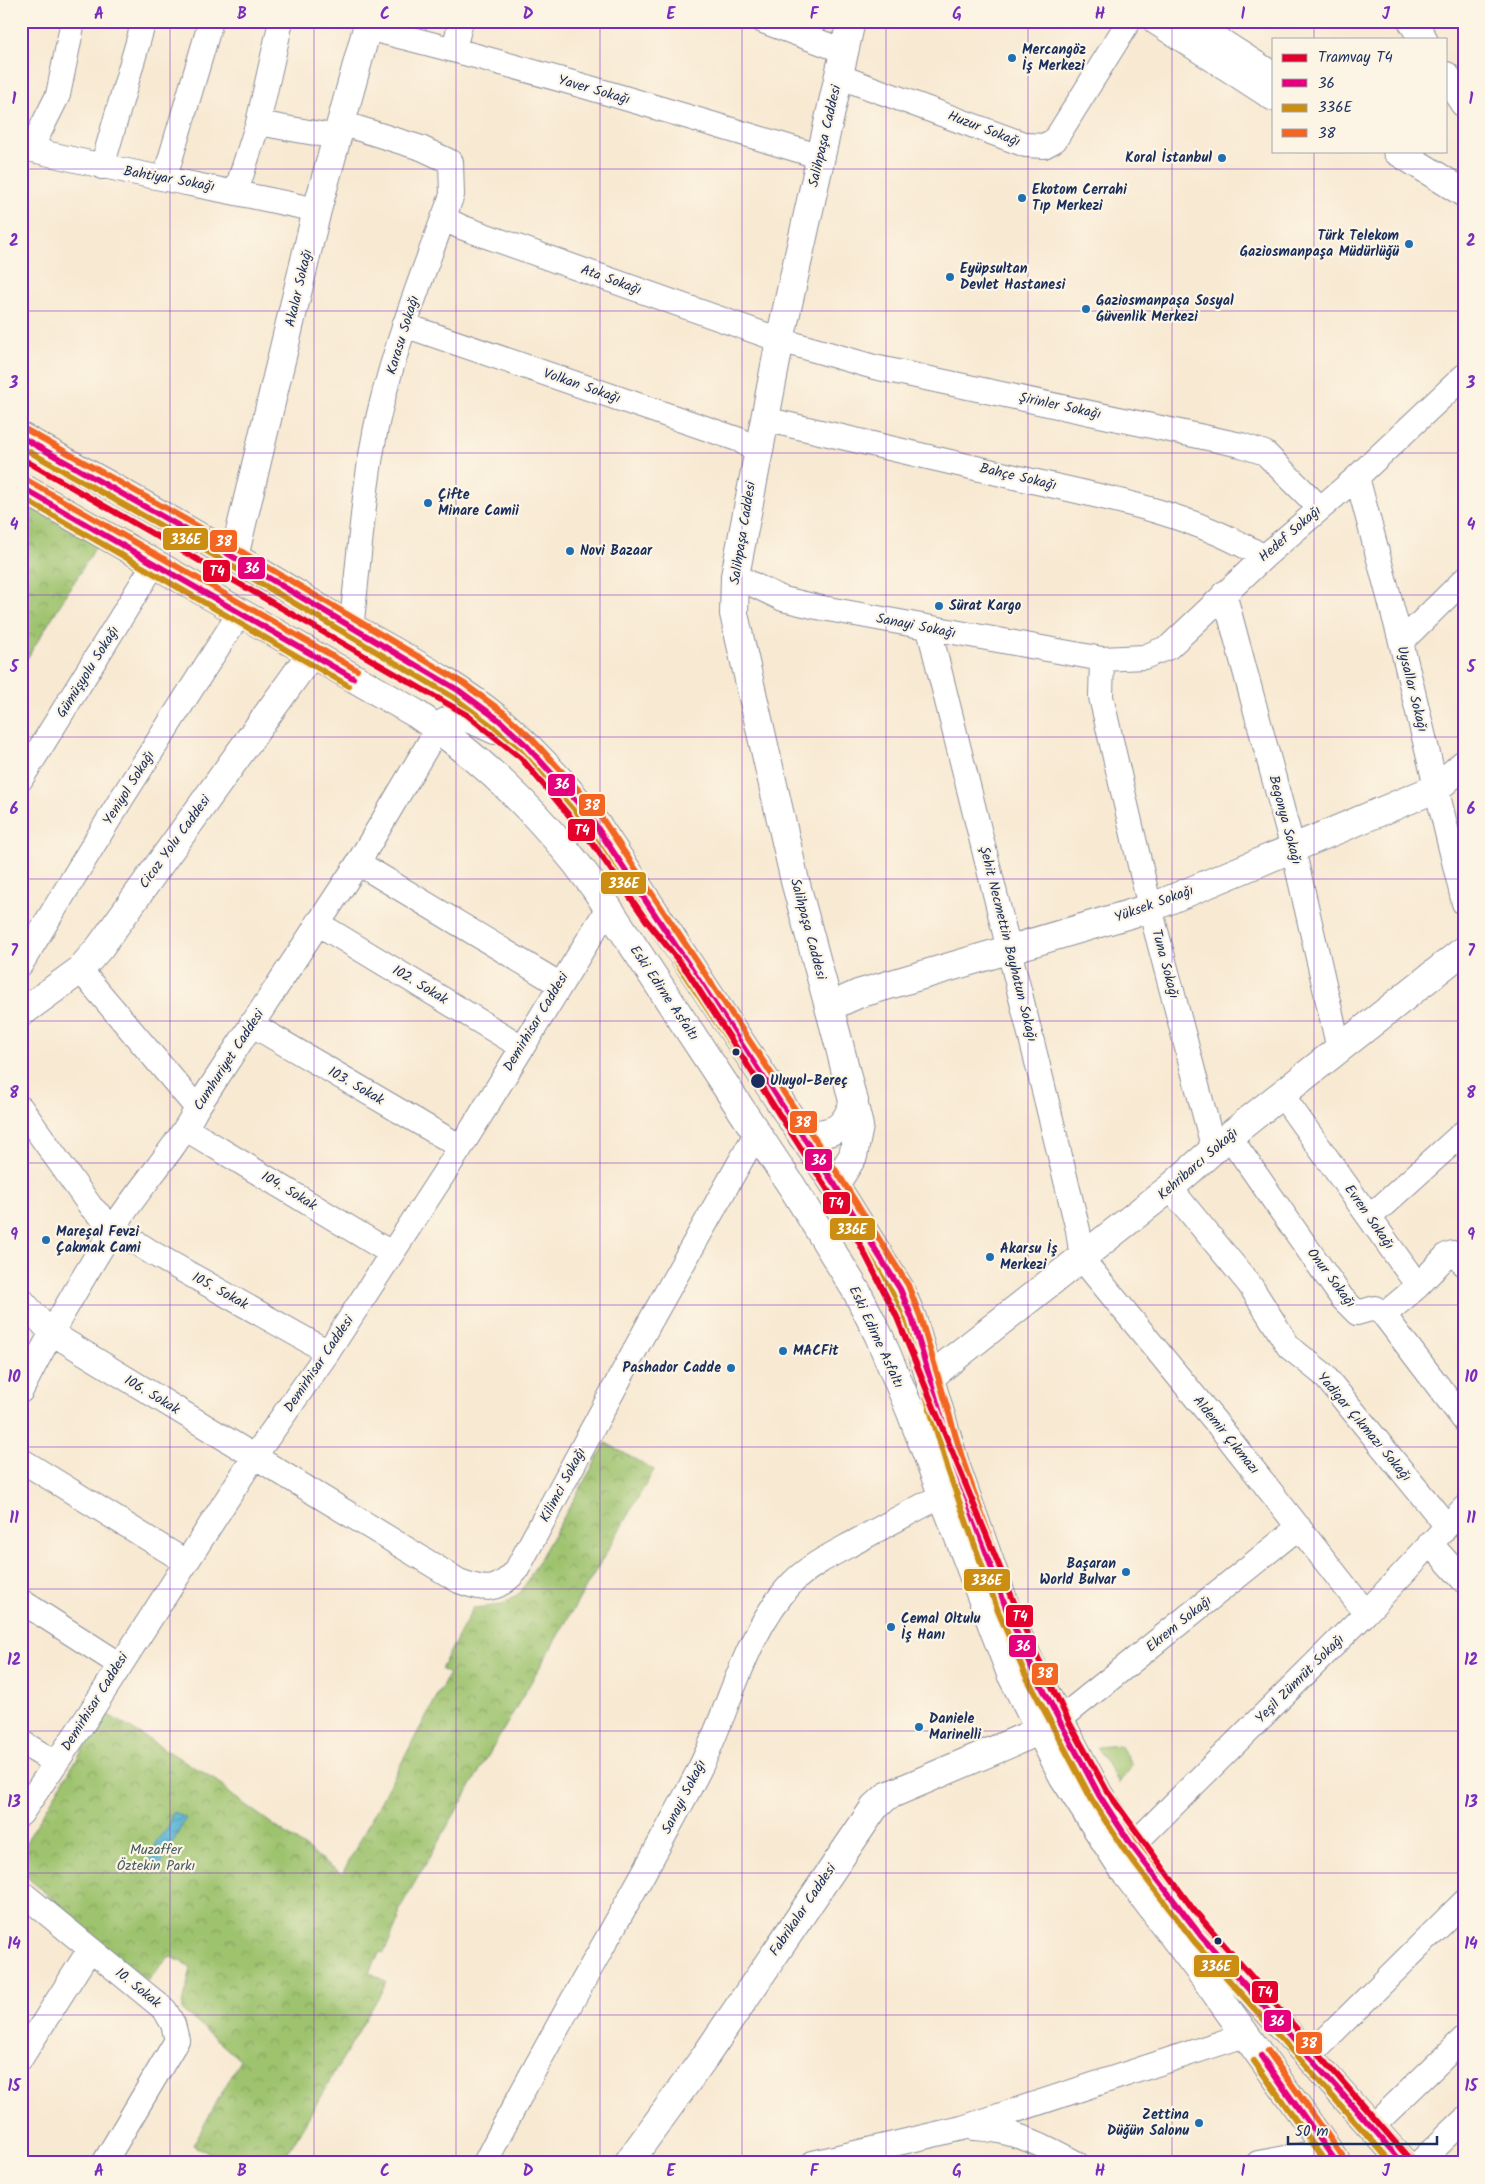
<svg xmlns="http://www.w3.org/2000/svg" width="1485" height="2184" viewBox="0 0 1485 2184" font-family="Kalam,sans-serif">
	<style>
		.green { fill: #9ec36e; stroke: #5c7966 }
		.park { fill: url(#park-crowns); stroke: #5c7966 }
		.water { fill: url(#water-waves); stroke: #387298 }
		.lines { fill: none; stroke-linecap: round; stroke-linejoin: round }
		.minor-casing { stroke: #8a8c98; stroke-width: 26 }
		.tertiary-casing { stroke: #8a8c98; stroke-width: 30 }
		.secondary-casing { stroke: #8a8c98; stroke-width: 30 }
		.primary-casing { stroke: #8a8c98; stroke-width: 30 }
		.minor { stroke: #fff; stroke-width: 24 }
		.tertiary { stroke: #fff; stroke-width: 28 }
		.secondary { stroke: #fff; stroke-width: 28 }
		.primary { stroke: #fff; stroke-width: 28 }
		.bus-1-casing { stroke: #fcf5e5; stroke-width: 10 }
		.bus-2-casing { stroke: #fcf5e5; stroke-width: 10 }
		.bus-3-casing { stroke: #fcf5e5; stroke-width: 10 }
		.bus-1 { stroke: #e5007d; stroke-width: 6 }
		.bus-2 { stroke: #cb8e13; stroke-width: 6 }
		.bus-3 { stroke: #f26522; stroke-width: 6 }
		.tram-1-casing { stroke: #fcf5e5; stroke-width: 10 }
		.tram-1 { stroke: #e4002b; stroke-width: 6 }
		.grid { fill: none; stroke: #7b2cbf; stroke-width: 1; stroke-opacity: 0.55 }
		.poi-dot { fill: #1f6fb2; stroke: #fcf5e5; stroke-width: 2 }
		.bus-dot { fill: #1b2f5e; stroke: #fcf5e5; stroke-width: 2 }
		.labels { text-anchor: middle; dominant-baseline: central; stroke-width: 4.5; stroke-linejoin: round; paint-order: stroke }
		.poi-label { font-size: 14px; font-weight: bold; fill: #1b2f5e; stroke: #fcf5e5; text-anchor: start }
		.street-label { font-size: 14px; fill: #1b2f5e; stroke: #fcf5e5 }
		.stop-label { font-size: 14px; font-weight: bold; fill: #1b2f5e; stroke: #fcf5e5; text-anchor: start }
		.park-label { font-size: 14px; fill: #425b63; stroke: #fcf5e5 }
		.line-badge { stroke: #fcf5e5; stroke-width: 2 }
		.badge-label { font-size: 14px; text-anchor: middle; font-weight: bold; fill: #fff }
		.neatline { fill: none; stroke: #7b2cbf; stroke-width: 2 }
		.grid-label { font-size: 16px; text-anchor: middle; font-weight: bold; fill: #7b2cbf }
	</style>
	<defs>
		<pattern id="park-crowns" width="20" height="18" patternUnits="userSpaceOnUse" patternTransform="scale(1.25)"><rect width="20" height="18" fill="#9ec36e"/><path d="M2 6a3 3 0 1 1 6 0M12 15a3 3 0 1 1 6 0" fill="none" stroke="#809f5e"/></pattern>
		<pattern id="water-waves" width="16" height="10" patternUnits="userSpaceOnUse" patternTransform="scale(1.25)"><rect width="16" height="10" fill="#54b4d2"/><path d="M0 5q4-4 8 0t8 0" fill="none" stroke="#4593ae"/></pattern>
	</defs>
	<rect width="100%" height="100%" fill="#fcf5e5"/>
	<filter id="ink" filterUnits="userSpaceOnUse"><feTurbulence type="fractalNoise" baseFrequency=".02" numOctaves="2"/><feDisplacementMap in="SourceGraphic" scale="10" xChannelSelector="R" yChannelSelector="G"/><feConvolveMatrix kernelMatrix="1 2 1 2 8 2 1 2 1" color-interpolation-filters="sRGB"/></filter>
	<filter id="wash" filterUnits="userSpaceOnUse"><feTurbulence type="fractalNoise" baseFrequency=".0096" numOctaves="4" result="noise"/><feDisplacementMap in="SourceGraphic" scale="20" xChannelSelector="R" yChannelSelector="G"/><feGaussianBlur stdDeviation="1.12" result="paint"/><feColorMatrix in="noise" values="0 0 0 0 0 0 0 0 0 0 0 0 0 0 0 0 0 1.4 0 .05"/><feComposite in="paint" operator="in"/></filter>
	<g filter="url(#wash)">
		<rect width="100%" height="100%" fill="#f8e9d2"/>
		<path class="green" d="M1120,1745l12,20 -13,19 -22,-37z"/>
		<path class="park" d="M21,502l76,43 -76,123z
			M606,1443l48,27 -254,438 -2,13 -14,32 -4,-1 -11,20 18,10 -105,181h-55l-34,-18 47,-85 -58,-50 9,-43 -21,-11 -23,25 -126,-109v-22l84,-137 109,66 19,17 109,78 107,-200 -8,-5 32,-61 29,-3 19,-13z"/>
		<path class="water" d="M173,1812l13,6 -27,50 -12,-6 7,-9 2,-12 12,-13z"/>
	</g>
	<g filter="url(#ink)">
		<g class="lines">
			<defs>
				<path id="minor" d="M763,21l81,30
					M367,28c148,36 295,81 441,125l11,7
					M454,49l7,-28
					M838,76l188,69 18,1 11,-6 74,-119
					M258,123l79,14
					M341,123l80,25 30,14 1,33c-27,72 -55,144 -73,219 -16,70 -19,143 -28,214
					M21,147c98,25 198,41 296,63
					M31,149l27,-54 15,-74
					M102,167l42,-146
					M165,177l46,-156
					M236,192l22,-69 23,-102
					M443,218l18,9 319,113 94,27 367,78 24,8 55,55
					M404,325l336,115 17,12
					M764,419c85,20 170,39 255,59 84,19 171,34 245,79
					M1357,477l44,165 63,261
					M735,576l48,23 34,8 285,52 42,-2 25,-10 95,-90 93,-80 107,-101
					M1224,593l69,256 46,200
					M929,629l111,445 38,156 4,29 137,167 147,187
					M1401,642l63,-62
					M1102,659l-1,38 49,211 64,242
					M21,779l133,-215
					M358,863l201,121
					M317,923l205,124
					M21,964l99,-163 119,-187
					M80,970l117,138
					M251,1024l210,123
					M1282,1095l136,191
					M21,1108l70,99 22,21 41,26 174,98
					M186,1129l205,124
					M1229,1136l113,162 15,15 18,-5 9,7 80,105
					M1170,1188l80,97 39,62 34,27 123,151
					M1370,1217l94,-85
					M21,1299l29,33 409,249c26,10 38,11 57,-10l135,-251 106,-188
					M1384,1315l34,-29 29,-31 6,-2 11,11
					M21,1391c28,-56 59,-109 92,-162 26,-42 61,-77 84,-121l161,-245 80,-135
					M21,1460l165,102
					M1430,1543l34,38
					M21,1601l98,63
					M1059,1720l240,-193
					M21,1742l35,21
					M21,1814l65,-95 168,-262 74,-105 133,-205 147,-239
					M1132,1846l234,-233 98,-105
					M21,1892l144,118 8,14 4,16 -73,123
					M1309,2056l155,-154
					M21,2058l69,-109
					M1372,2127l92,-89
					M973,2128c39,1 70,17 103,35
					M485,2163c67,-133 146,-261 214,-393 31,-61 45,-136 93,-187 18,-18 41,-29 63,-41 29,-16 59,-32 88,-47
					M813,2163l149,-35 283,-93
					M1258,2163l71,-13
					M1419,2163l45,-43"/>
				<path id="tertiary" d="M234,557l83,-347 52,-189
					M830,1010l8,-7 20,-9 292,-86 287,-120 27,-24
					M21,1013l59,-43 20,-23 211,-293
					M930,1377l240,-189 59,-52 235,-186
					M628,2163l76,-105 170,-250 13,-12 152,-65"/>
				<path id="secondary" d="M1157,21l117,76
					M1412,21l11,18
					M1446,76l18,27
					M1397,151l67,42
					M802,1136c31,-3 42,-4 52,-35
					M835,1185l18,-29 6,-30 -20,-82 -44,-163 -61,-267 1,-38 45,-236 71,-319"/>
				<path id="primary" d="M1187,21l87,56
					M21,437c103,56 205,114 305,175 58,36 121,65 173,108 37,32 71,70 100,108l236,357 65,104 12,29 44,149 50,141 27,62 66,125 33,51 69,90 203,227
					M21,487l394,226c71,48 130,106 180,175l198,300 64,104 22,44 31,74 101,264 52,102 64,99 81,107 129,181
					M438,728c22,-20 34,-8 57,2"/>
			</defs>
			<use href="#minor" class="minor-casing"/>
			<use href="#tertiary" class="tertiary-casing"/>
			<use href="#secondary" class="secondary-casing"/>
			<use href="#primary" class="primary-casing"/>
			<use href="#minor" class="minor"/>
			<use href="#tertiary" class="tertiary"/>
			<use href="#secondary" class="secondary"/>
			<use href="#primary" class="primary"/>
			<defs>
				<path id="bus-1" d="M21,437l192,108 245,145 41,30 27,25 62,69 247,371 65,104 12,29 44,149 50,141 27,62 66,125 33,51 69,90 203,227
					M21,487l332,191
					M1261,2056l76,107"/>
				<path id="bus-2" d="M21,447l187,105 245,145 40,30 27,24 61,68 247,371 64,103 12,28 44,149 50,141 27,63 67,126 33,51 69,90 198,222
					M21,497l328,189
					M1254,2061l72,102"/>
				<path id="bus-3" d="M25,429l192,108 246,146 41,30 28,26 63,69 247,372 66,105 12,31 44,148 50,141 27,61 66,125 32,50 69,89 203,227
					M25,479l332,191
					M1268,2051l76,107"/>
			</defs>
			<use href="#bus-1" class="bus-1-casing"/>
			<use href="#bus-2" class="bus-2-casing"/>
			<use href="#bus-3" class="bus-3-casing"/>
			<use href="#bus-1" class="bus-1"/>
			<use href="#bus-2" class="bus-2"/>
			<use href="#bus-3" class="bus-3"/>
			<defs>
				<path id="tram-1" d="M21,458l446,257 54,43 72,86 53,76 41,51 162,252 47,92 134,326 39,81 38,69 86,118 220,254"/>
			</defs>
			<use href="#tram-1" class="tram-1-casing"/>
			<use href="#tram-1" class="tram-1"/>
		</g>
	</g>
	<path class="grid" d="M170,21v2142M314,21v2142M456,21v2142M600,21v2142M742,21v2142M886,21v2142M1028,21v2142M1172,21v2142M1314,21v18M1314,151v2012M21,169h1443M21,311h1443M21,453h1443M21,595h1443M21,737h1443M21,879h1443M21,1021h1443M21,1163h1443M21,1305h1443M21,1447h1443M21,1589h1443M21,1731h1443M21,1873h1443M21,2015h1443"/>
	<g class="poi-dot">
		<circle cx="1012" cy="58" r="5"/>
		<circle cx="1222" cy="158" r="5"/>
		<circle cx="1022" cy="198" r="5"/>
		<circle cx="1409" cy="244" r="5"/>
		<circle cx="950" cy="277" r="5"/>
		<circle cx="1086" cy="309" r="5"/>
		<circle cx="428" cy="503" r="5"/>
		<circle cx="570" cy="551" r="5"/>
		<circle cx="939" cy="606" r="5"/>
		<circle cx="46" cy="1240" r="5"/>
		<circle cx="990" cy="1257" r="5"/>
		<circle cx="783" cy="1351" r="5"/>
		<circle cx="731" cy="1368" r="5"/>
		<circle cx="1126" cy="1572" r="5"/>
		<circle cx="891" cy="1627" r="5"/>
		<circle cx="919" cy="1727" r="5"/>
		<circle cx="1199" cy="2123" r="5"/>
	</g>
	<g class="bus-dot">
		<circle cx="736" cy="1052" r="4.5"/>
		<circle cx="758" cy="1081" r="8"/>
		<circle cx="1218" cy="1941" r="4.5"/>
	</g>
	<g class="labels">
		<g class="poi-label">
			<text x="1022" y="50">Mercangöz<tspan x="1022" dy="16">İş Merkezi</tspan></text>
			<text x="1212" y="158" text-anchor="end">Koral İstanbul</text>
			<text x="1032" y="190">Ekotom Cerrahi<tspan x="1032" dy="16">Tıp Merkezi</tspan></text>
			<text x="1399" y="236" text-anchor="end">Türk Telekom<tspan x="1399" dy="16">Gaziosmanpaşa Müdürlüğü</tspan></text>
			<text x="960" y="269">Eyüpsultan<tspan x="960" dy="16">Devlet Hastanesi</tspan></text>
			<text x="1096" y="301">Gaziosmanpaşa Sosyal<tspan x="1096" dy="16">Güvenlik Merkezi</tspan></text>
			<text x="438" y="495">Çifte<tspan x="438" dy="16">Minare Camii</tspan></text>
			<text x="580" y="551">Novi Bazaar</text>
			<text x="949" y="606">Sürat Kargo</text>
			<text x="56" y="1232">Mareşal Fevzi<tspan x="56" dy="16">Çakmak Cami</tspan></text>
			<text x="1000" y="1249">Akarsu İş<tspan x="1000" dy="16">Merkezi</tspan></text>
			<text x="793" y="1351">MACFit</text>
			<text x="721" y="1368" text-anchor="end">Pashador Cadde</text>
			<text x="1116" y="1564" text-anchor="end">Başaran<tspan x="1116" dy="16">World Bulvar</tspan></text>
			<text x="901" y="1619">Cemal Oltulu<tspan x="901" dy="16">İş Hanı</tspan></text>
			<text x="929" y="1719">Daniele<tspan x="929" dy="16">Marinelli</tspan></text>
			<text x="1189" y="2115" text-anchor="end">Zettina<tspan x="1189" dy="16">Düğün Salonu</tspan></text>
		</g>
		<g class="street-label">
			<text transform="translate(594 90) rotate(16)">Yaver Sokağı</text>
			<text transform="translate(984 129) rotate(21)">Huzur Sokağı</text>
			<text transform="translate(825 136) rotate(-77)">Salihpaşa Caddesi</text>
			<text transform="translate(169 179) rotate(10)">Bahtiyar Sokağı</text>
			<text transform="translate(611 280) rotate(20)">Ata Sokağı</text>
			<text transform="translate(299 288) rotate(-77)">Akalar Sokağı</text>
			<text transform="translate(403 335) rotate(-73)">Karasu Sokağı</text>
			<text transform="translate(582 386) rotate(19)">Volkan Sokağı</text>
			<text transform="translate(1060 406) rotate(12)">Şirinler Sokağı</text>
			<text transform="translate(1018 477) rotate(13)">Bahçe Sokağı</text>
			<text transform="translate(743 533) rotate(-81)">Salihpaşa Caddesi</text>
			<text transform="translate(1290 534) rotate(-41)">Hedef Sokağı</text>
			<text transform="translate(916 626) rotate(11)">Sanayi Sokağı</text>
			<text transform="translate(88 672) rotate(-58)">Gümüşyolu Sokağı</text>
			<text transform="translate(1412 689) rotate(76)">Uysallar Sokağı</text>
			<text transform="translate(129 788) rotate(-58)">Yeniyol Sokağı</text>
			<text transform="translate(1285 820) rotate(75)">Begonya Sokağı</text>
			<text transform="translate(175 842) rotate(-54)">Cicoz Yolu Caddesi</text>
			<text transform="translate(1154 904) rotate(-20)">Yüksek Sokağı</text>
			<text transform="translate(808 929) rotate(75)">Salihpaşa Caddesi</text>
			<text transform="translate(1008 944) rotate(76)">Şehit Necmettin Bayhatun Sokağı</text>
			<text transform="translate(1165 964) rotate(75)">Tuna Sokağı</text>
			<text transform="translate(420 985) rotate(31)">102. Sokak</text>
			<text transform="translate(664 993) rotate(56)">Eski Edirne Asfaltı</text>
			<text transform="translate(536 1022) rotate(-59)">Demirhisar Caddesi</text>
			<text transform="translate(229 1060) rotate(-57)">Cumhuriyet Caddesi</text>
			<text transform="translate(356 1086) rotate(30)">103. Sokak</text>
			<text transform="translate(1198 1164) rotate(-41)">Kehribarcı Sokağı</text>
			<text transform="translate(289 1191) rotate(31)">104. Sokak</text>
			<text transform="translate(1369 1217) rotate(55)">Evren Sokağı</text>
			<text transform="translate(1331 1278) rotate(53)">Onur Sokağı</text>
			<text transform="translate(220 1291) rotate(29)">105. Sokak</text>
			<text transform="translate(876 1337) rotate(65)">Eski Edirne Asfaltı</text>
			<text transform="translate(319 1364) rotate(-56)">Demirhisar Caddesi</text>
			<text transform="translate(152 1395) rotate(31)">106. Sokak</text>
			<text transform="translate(1364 1427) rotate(50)">Yadigar Çıkmazı Sokağı</text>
			<text transform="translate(1226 1435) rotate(51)">Aldemir Çıkmazı</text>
			<text transform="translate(563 1485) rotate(-62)">Kilimci Sokağı</text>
			<text transform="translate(1179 1624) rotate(-39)">Ekrem Sokağı</text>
			<text transform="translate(1300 1679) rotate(-45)">Yeşil Zümrüt Sokağı</text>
			<text transform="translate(95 1702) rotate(-58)">Demirhisar Caddesi</text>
			<text transform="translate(684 1797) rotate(-63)">Sanayi Sokağı</text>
			<text transform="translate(803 1910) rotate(-56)">Fabrikalar Caddesi</text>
			<text transform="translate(138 1988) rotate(39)">10. Sokak</text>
		</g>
		<g class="stop-label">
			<text x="770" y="1081">Uluyol-Bereç</text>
		</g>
		<g class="park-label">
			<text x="156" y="1850">Muzaffer<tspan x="156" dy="16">Öztekin Parkı</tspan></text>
		</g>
	</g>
	<g class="line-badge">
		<rect x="162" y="527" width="47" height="24" rx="5" fill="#cb8e13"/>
		<rect x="209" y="529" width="29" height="24" rx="5" fill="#f26522"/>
		<rect x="237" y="556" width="29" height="24" rx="5" fill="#e5007d"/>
		<rect x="202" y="559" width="29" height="24" rx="5" fill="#e4002b"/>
		<rect x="547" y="773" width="29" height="24" rx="5" fill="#e5007d"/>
		<rect x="578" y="793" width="28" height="24" rx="5" fill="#f26522"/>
		<rect x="567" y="818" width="29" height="24" rx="5" fill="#e4002b"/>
		<rect x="600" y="871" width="47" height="24" rx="5" fill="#cb8e13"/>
		<rect x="789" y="1110" width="29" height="24" rx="5" fill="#f26522"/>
		<rect x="804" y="1148" width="29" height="24" rx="5" fill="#e5007d"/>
		<rect x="822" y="1191" width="29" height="24" rx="5" fill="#e4002b"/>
		<rect x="829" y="1217" width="47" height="24" rx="5" fill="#cb8e13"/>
		<rect x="963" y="1568" width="48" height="24" rx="5" fill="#cb8e13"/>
		<rect x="1005" y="1604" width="29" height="24" rx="5" fill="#e4002b"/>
		<rect x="1008" y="1634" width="29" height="24" rx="5" fill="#e5007d"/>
		<rect x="1031" y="1662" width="28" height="24" rx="5" fill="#f26522"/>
		<rect x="1193" y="1954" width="47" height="24" rx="5" fill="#cb8e13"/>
		<rect x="1251" y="1980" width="28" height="24" rx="5" fill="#e4002b"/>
		<rect x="1263" y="2009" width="29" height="24" rx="5" fill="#e5007d"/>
		<rect x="1295" y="2031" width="28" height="24" rx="5" fill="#f26522"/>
	</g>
	<g class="badge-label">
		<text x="186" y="544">336E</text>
		<text x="224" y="546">38</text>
		<text x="252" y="573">36</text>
		<text x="217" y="576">T4</text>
		<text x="562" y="789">36</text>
		<text x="592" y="810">38</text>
		<text x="582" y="835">T4</text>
		<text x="624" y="888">336E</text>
		<text x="803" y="1127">38</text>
		<text x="819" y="1165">36</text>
		<text x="836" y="1208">T4</text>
		<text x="852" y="1234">336E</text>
		<text x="987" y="1585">336E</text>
		<text x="1020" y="1621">T4</text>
		<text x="1023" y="1651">36</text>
		<text x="1045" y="1678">38</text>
		<text x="1216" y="1971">336E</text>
		<text x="1265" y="1997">T4</text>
		<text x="1277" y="2026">36</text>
		<text x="1309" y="2048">38</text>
	</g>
	<rect width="1485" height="2184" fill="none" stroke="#fcf5e5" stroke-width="55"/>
	<rect x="1272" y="38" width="175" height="115" fill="#fcf5e5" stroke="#a2a6af"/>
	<rect x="1282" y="54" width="25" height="8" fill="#e4002b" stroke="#a2a6af"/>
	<text x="1318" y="62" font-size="15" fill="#1b2f5e">Tramvay T4</text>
	<rect x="1282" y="79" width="25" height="8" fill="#e5007d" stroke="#a2a6af"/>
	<text x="1318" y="88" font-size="15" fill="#1b2f5e">36</text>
	<rect x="1282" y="104" width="25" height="8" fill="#cb8e13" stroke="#a2a6af"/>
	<text x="1318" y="112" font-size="15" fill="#1b2f5e">336E</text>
	<rect x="1282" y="129" width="25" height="8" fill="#f26522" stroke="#a2a6af"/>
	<text x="1318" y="138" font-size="15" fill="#1b2f5e">38</text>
	<path d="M1288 2136v8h149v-8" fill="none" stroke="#1b2f5e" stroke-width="2.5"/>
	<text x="1295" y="2136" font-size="15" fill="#1b2f5e" stroke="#fcf5e5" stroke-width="4" paint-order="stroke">50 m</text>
	<rect x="28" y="28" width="1430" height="2128" class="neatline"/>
	<g class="grid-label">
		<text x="99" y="19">A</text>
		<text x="242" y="19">B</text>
		<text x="385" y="19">C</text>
		<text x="528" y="19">D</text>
		<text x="671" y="19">E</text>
		<text x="814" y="19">F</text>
		<text x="957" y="19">G</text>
		<text x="1100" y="19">H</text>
		<text x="1243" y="19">I</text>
		<text x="1386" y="19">J</text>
		<text x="14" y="104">1</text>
		<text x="1471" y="104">1</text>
		<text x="14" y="246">2</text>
		<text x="1471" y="246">2</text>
		<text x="14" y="388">3</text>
		<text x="1471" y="388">3</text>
		<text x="14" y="530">4</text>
		<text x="1471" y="530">4</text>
		<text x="14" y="672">5</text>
		<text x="1471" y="672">5</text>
		<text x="14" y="814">6</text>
		<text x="1471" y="814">6</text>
		<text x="14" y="956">7</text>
		<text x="1471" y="956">7</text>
		<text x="14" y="1098">8</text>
		<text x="1471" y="1098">8</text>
		<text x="14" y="1240">9</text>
		<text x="1471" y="1240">9</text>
		<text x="14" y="1382">10</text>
		<text x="1471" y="1382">10</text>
		<text x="14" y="1523">11</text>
		<text x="1471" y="1523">11</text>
		<text x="14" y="1665">12</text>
		<text x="1471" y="1665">12</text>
		<text x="14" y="1807">13</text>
		<text x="1471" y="1807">13</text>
		<text x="14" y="1949">14</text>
		<text x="1471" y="1949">14</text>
		<text x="14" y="2091">15</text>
		<text x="1471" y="2091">15</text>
		<text x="99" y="2176">A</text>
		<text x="242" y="2176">B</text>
		<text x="385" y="2176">C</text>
		<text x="528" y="2176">D</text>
		<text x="671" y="2176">E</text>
		<text x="814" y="2176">F</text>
		<text x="957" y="2176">G</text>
		<text x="1100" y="2176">H</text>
		<text x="1243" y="2176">I</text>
		<text x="1386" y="2176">J</text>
	</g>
</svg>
